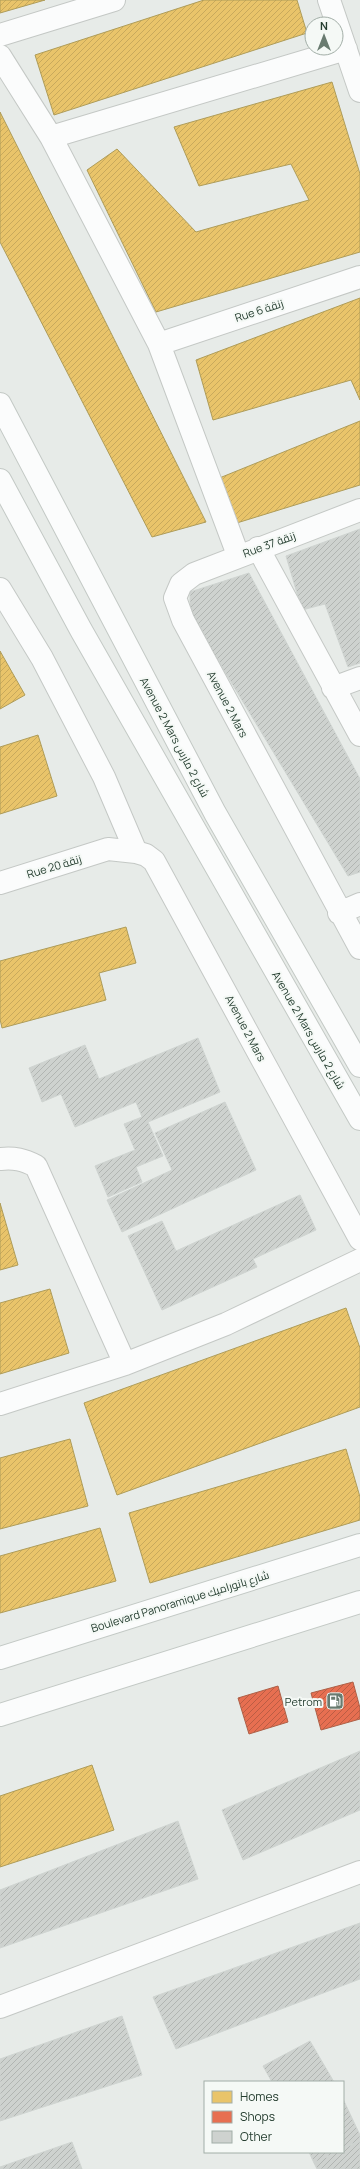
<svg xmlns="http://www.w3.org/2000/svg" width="360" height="2169" viewBox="0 0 360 2169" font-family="Manrope,Cairo,sans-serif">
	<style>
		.homes { fill: url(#homes-hatch); stroke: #ae9c59 }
		.shops { fill: url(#shops-hatch); stroke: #ad6047 }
		.building { fill: url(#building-hatch); stroke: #cfd4d1 }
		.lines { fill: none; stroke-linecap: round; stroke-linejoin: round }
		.street-casing { stroke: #c4c8c5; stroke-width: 24 }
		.secondary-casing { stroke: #c3c9c5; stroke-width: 24 }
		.street { stroke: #fbfcfc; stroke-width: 22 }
		.secondary { stroke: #fbfcfc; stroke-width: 22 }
		.labels { text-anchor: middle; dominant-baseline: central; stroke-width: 4; stroke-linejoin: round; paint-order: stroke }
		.street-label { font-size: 11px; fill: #253e30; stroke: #f5f9f6 }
		.poi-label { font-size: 11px; fill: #253e30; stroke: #f5f9f6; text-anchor: end }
	</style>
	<defs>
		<pattern id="homes-hatch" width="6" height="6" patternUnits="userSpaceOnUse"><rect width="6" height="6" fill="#e9c46a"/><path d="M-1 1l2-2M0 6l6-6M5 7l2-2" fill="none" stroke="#c8a95c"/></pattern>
		<pattern id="shops-hatch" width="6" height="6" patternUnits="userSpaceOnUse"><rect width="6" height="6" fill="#e76f51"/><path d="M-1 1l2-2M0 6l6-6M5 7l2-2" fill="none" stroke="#bb5d44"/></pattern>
		<pattern id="building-hatch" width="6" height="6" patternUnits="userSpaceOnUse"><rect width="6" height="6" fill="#ced2cf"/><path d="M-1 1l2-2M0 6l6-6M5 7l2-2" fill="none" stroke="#b1b5b2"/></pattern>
	</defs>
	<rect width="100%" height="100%" fill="#e7ebe8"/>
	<path class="homes" d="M0,0h45l-45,13z
		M204,0h93l10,33 -253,82 -19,-60z
		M332,82l28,92v78l-204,60 -69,-142 30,-21 79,83 113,-32 -18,-36 -92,22 -25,-59z
		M0,112l206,410 -54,15 -152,-295z
		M360,298v102l-9,-20 -138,40 -17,-60z
		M360,421v64l-133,41 -15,-45z
		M0,651l25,44 -25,14z
		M38,735l19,61 -57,18v-67z
		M126,927l10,36 -37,10 7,27 -104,28 -2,-9v-58z
		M0,1203l18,62 -18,5z
		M50,1289l19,64 -69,21v-71z
		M346,1308l14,40v59l-243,88 -33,-92z
		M70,1439l18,67 -88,23v-71z
		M346,1449l14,48v23l-210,63 -21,-70z
		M100,1528l16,53 -116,32v-57z
		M92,1765l22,65 -114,37v-71z"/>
	<path class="shops" d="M353,1682l7,26v11l-39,11 -10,-37z
		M278,1686l10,36 -39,12 -11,-36z"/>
	<path class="building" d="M360,529v134l-12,4 -23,-63 -23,6 -16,-54z
		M249,573l111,206v93l-12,4 -158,-262v-22z
		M198,1038l22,54 -72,30 15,34 -27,11 6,15 -34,15 -13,-31 40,-16 -11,-26 18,-7 -6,-15 -61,25 -14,-33 -19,8 -13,-34 56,-23 14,34z
		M225,1102l31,68 -134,62 -15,-32 65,-30 -17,-37z
		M300,1195l16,35 -63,29 4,8 -95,43 -34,-74 34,-15 14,30z
		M360,1751v59l-117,50 -21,-50z
		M178,1821l20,58 -198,69v-58z
		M360,1923v56l-184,70 -23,-52z
		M122,2016l20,59 -142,46v-62z
		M310,2041l24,41h-62l-9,-16z
		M343,2099l17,36v5l-17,9z
		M360,2140v29h-43l-3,-6 23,-11h6v-3z
		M72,2142l10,27h-82v-2z
		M309,2152h28l-23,11z"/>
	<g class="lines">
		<defs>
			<path id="street" d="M329,0l31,91
				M0,35l114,-35
				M0,56l51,81 108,207 79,211
				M51,137l295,-88
				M159,344l201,-67
				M360,510l-166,64 -13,10 -6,14 8,22 177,328
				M258,548l102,187
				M0,589l42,69 62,119 32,75
				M333,688l27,-10
				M0,883l108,-34 28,3 10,3 8,6 206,378
				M339,913l21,-9
				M0,1159c14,-2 24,1 36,7l89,198
				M0,1404l125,-40 101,-40 134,-64
				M0,2007l360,-135"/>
			<path id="secondary" d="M0,404l215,409 145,253
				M0,480l81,150 279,489
				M0,1658l360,-113
				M0,1715l360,-113"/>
		</defs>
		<use href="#street" class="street-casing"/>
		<use href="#secondary" class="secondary-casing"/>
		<use href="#street" class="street"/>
		<use href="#secondary" class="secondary"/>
	</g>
	<defs>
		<symbol id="fuel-square" viewBox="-11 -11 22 22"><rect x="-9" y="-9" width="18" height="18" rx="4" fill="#697b70" stroke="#f5f9f6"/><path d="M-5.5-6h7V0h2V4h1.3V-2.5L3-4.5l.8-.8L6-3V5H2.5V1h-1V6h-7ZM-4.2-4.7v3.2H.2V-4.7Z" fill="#fff"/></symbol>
	</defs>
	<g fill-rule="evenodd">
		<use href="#fuel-square" x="325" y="1691" width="20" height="20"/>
	</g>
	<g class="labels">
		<g class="street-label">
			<text transform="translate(259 310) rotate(-18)">Rue 6 زنقة</text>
			<text transform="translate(269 544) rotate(-20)">Rue 37 زنقة</text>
			<text transform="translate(228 704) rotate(62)">Avenue 2 Mars</text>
			<text transform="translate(175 737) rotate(62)">Avenue 2 Mars شارع 2 مارس</text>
			<text transform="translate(54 866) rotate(-17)">Rue 20 زنقة</text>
			<text transform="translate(246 1028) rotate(62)">Avenue 2 Mars</text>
			<text transform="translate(309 1030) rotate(60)">Avenue 2 Mars شارع 2 مارس</text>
			<text transform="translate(180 1601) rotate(-17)">Boulevard Panoramique شارع بانوراميك</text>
		</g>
		<g class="poi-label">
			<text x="322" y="1701">Petrom</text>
		</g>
	</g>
	<rect x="204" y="2081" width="140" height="72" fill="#f5f9f6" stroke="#a2aea7"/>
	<rect x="212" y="2091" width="20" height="12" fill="#e9c46a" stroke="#a2aea7"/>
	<text x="240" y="2101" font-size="12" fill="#253e30">Homes</text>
	<rect x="212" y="2111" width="20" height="12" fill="#e76f51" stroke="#a2aea7"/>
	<text x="240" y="2121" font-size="12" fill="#253e30">Shops</text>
	<rect x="212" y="2131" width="20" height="12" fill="#ced2cf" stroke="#a2aea7"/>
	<text x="240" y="2141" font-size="12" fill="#253e30">Other</text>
	<g transform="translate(324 36)"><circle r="19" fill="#f5f9f6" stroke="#a2aea7"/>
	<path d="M0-3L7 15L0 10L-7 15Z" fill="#697b70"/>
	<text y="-6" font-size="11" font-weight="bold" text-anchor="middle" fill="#253e30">N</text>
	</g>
</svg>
